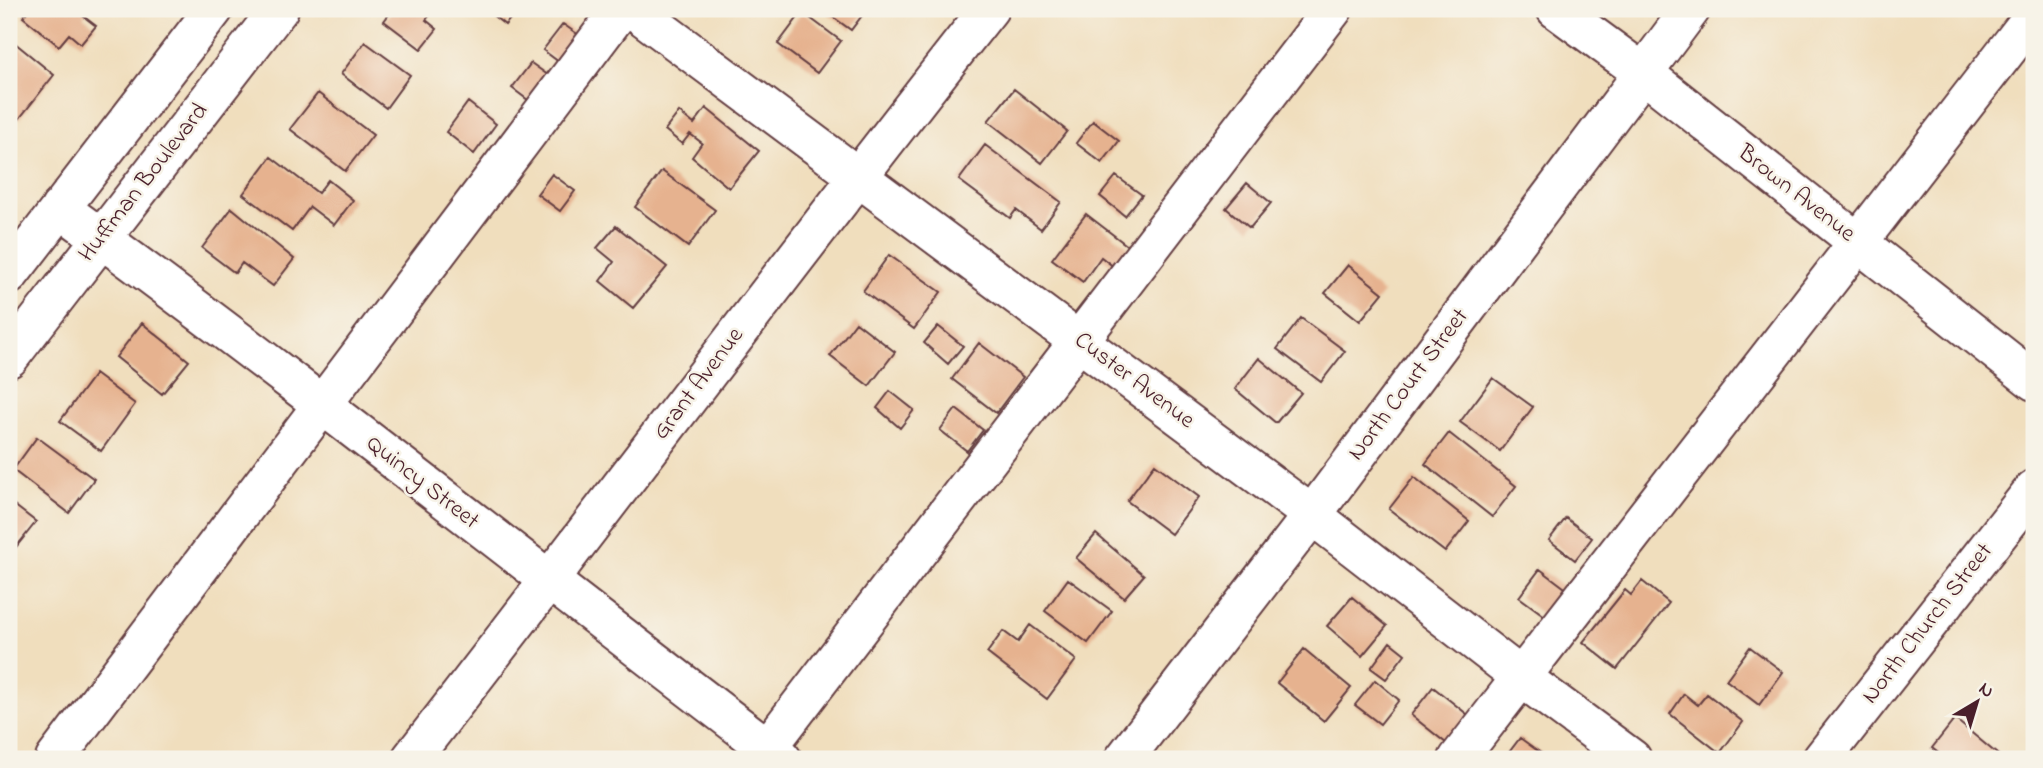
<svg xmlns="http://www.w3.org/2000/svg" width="2043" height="768" viewBox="0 0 2043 768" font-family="'Indie Flower',sans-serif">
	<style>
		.building { fill: #e6b28f }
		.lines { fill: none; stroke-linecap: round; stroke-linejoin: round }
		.minor-casing { stroke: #633c41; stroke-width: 42 }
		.minor { stroke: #fff; stroke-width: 38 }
		.labels { text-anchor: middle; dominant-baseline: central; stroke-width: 5; stroke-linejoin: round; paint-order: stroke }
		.street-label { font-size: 24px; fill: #4a1f2b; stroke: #f7f3e8 }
	</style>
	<rect width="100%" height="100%" fill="#f7f3e8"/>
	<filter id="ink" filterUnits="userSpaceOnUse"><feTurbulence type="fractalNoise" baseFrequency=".0143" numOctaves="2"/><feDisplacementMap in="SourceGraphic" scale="14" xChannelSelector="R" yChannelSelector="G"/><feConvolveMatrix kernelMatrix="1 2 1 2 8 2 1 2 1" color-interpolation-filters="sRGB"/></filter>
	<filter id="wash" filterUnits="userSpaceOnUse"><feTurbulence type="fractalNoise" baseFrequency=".00686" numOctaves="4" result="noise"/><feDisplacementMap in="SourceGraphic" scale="28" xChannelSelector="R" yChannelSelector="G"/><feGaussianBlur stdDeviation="1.57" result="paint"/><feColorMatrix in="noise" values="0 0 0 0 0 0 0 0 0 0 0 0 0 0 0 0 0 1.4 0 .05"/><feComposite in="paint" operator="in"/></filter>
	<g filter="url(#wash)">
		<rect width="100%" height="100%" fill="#f0debd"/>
		<g id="blocks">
			<path class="building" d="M29,9h61l-7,7 13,10 -15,18 -12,-10 -10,12 -36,-29z
				M393,9h41l-8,11 11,9 -16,20 -37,-28z
				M485,9h33l-13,16z
				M822,9h45l-16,21z
				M802,12l39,29 -24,32 -39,-29z
				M563,24l20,14 -20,27 -20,-15z
				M365,42l45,33 -24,33 -45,-34z
				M15,43l39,32 -35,44 -10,-8v-60z
				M531,63l21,15 -20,25 -20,-15z
				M1014,89l53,42 -25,32 -54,-42z
				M318,93l55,42 -28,36 -55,-42z
				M468,102l28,22 -22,30 -28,-22z
				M706,108l53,43 -30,37 -37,-31 10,-14 -12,-9 -8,10 -17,-14 14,-18 15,12z
				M1093,121l26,20 -17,22 -26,-20z
				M985,145l76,57 -20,27 -25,-19 -6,8 -51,-38z
				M271,157l47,36 10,-13 25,20 -19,25 -24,-18 -18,24 -49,-37z
				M662,171l53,39 -27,37 -53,-40z
				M552,174l23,17 -15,20 -23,-17z
				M1116,176l26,19 -17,21 -25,-20z
				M1247,183l24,20 -21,25 -24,-20z
				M232,208l62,51 -21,27 -31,-23 -7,10 -33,-25z
				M1086,214l43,33 -15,20 -13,-10 -18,25 -31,-23z
				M616,226l51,41 -34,41 -33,-27 14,-19 -17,-14z
				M889,255l52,37 -27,37 -51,-38z
				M1348,265l35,28 -23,28 -35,-28z
				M1301,318l44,33 -24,31 -44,-33z
				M856,322l39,30 -26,34 -39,-30z
				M142,323l47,38 -27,33 -46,-37z
				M938,326l25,20 -15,18 -24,-21z
				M979,343l44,34 -27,36 -44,-34z
				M1259,358l42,35 -25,30 -41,-34z
				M95,374l40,30 -34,47 -41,-30z
				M1493,378l40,29 -33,44 -40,-29z
				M890,391l24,19 -14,18 -23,-20z
				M956,409l27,21 -16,21 -27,-21z
				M1449,433l67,53 -24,31 -67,-53z
				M37,437l57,42 -25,34 -56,-43z
				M1155,464l44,33 -28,37 -44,-33z
				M1414,477l55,44 -24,31 -56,-43z
				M9,501l27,21 -27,34z
				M1566,518l26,20 -17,22 -26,-20z
				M1096,534l48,41 -20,23 -48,-40z
				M1540,569l29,22 -20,28 -30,-22z
				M1068,579l44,32 -24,32 -43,-32z
				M1642,581l27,22 -52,66 -34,-27 42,-52 6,5z
				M1352,597l35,29 -25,30 -35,-30z
				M1030,625l46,35 -29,39 -60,-46 16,-22 15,11z
				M1390,642l15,12 -19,25 -15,-11z
				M1750,647l33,25 -24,33 -33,-25z
				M1304,649l47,39 -27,33 -47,-38z
				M1375,680l24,20 -19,24 -25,-19z
				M1433,687l35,28 -22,28 -35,-28z
				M1684,694l14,11 9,-11 36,28 -23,31 -50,-39z
				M1955,719l48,40h-57l-14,-11z
				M1520,738l29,21h-45z"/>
		</g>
	</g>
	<g filter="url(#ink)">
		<use href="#blocks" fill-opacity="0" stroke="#633c41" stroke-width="2"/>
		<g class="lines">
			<defs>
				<path id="minor" d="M633,9l679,506 209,162 111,82
					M1556,9l86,63 392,309
					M60,208c245,179 481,368 722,551
					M9,275l205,-266
					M9,358l270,-349
					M55,759l566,-750
					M411,759c194,-249 382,-502 578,-750
					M759,759l574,-750
					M1124,759l188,-244 379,-506
					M1458,759l576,-744
					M1822,759l212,-270"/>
			</defs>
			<use href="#minor" class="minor-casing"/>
			<use href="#minor" class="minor"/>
		</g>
	</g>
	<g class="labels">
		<g class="street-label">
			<text transform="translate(144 183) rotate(-52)">Huffman Boulevard</text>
			<text transform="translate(1796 194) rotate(38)">Brown Avenue</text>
			<text transform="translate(1134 381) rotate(37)">Custer Avenue</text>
			<text transform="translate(699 384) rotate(-53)">Grant Avenue</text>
			<text transform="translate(1409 385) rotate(-53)">North Court Street</text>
			<text transform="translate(422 483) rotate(38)">Quincy Street</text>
			<text transform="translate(1928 624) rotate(-52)">North Church Street</text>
		</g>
	</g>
	<rect width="2043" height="768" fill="none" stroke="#f7f3e8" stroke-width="35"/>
	<g transform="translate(1977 702) rotate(38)" stroke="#f7f3e8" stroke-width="5" paint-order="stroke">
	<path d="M0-5L12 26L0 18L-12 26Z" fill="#4a1f2b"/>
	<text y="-10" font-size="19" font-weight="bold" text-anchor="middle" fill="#4a1f2b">N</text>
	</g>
</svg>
